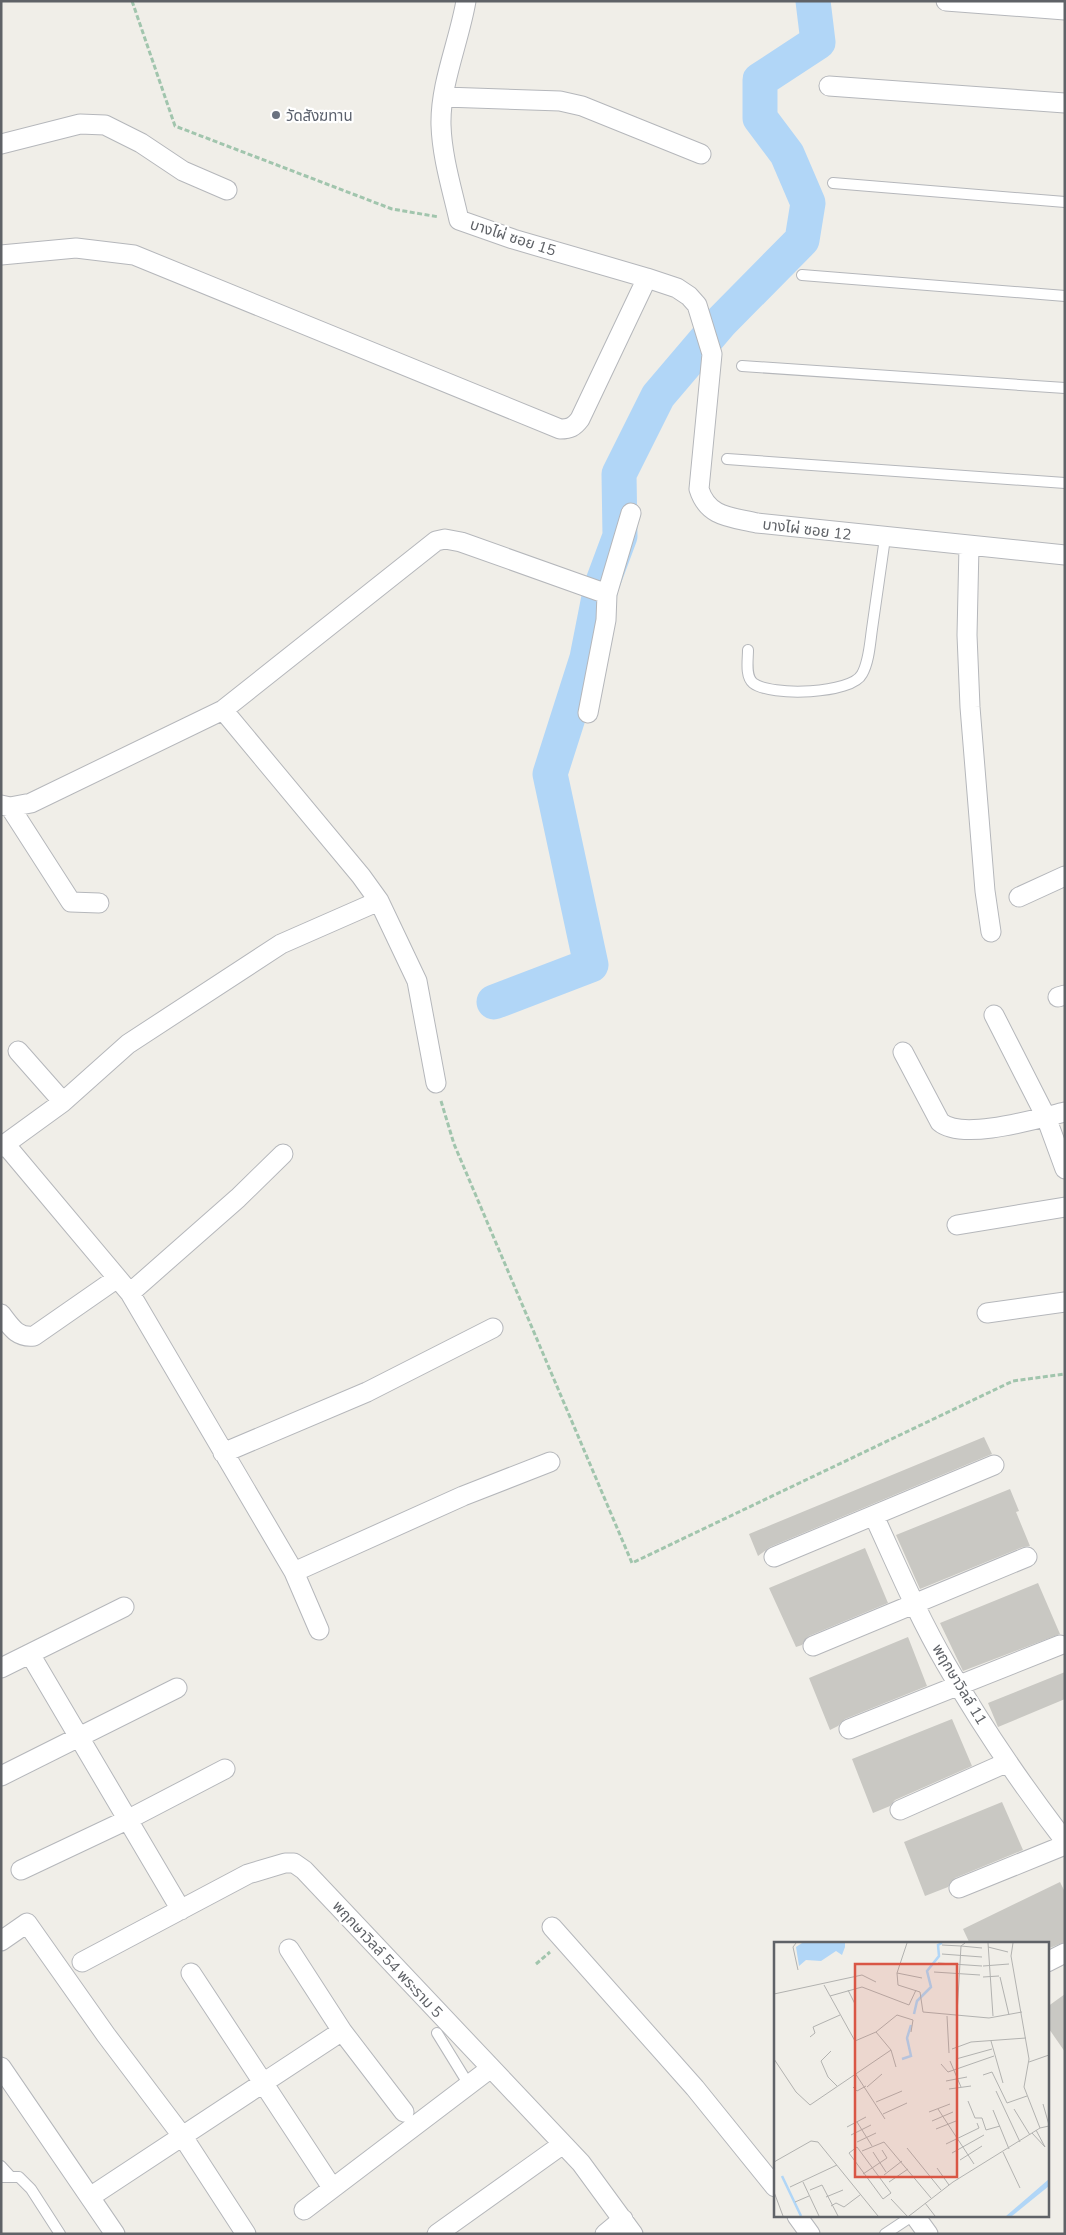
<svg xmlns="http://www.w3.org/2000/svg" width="1066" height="2235" viewBox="0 0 1066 2235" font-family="Mulish,'Noto Sans Thai',sans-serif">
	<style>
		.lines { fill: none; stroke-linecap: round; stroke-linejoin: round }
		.river { stroke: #b1d6f7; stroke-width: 35 }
		.building { fill: #c9c8c3 }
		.service-casing { stroke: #b5b7bb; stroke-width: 12 }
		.minor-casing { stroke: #b5b7bb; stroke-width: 21 }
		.path { stroke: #a1c5ad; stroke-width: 3; stroke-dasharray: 5 2.5; stroke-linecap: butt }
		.service { stroke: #fff; stroke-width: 10 }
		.minor { stroke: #fff; stroke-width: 19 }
		.worship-dot { fill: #6b7280; stroke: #fff; stroke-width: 2 }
		.labels { text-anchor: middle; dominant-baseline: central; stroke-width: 4.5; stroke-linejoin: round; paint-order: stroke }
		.worship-label { font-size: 15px; fill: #5b616d; stroke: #fff; text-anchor: start }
		.street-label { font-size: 15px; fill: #5f6267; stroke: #fff }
		.inset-river { fill: none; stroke: #b1d6f7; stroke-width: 2.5 }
		.inset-road { fill: none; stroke: #b2b2b0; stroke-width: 1 }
		.view { fill: #d95645; fill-opacity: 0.15; stroke: #d95645; stroke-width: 2.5 }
		.inset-edge { fill: none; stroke: #5f6267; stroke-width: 2.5 }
	</style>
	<rect width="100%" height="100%" fill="#f0eee8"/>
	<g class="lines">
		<path class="river" d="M494,1002l97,-37 -41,-191 37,-116 14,-71 19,-51 -1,-62 39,-78 63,-74 81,-82 6,-37 -21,-49 -27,-36v-38l58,-38 -5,-41"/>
	</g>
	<path class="building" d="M984,1437l8,17 -222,93 -12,9 -9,-22z
		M1010,1489l9,22 -3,1 14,34 -7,1 -103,42 -24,-54z
		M865,1548l23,55 -79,33 -7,9 -6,2 -27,-59z
		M1038,1583l22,51 -97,37 -23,-48z
		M908,1637l19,49 -82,33 -7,7 -8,4 -21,-52z
		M1065,1672v27l-67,28 -10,-24z
		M952,1719l20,47 -77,34 -5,6 -17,7 -21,-54z
		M1002,1802l21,48 -68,28 -7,9 -23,9 -21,-54z
		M1060,1882l5,10v50l-18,7v-5h-77l-7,-15z
		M1065,1994v58l-18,-26v-19z"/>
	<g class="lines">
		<defs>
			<path id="service" d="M833,183l232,19
				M802,275l263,21
				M742,366l323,22
				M727,459l338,24
				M748,650c0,10 -3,26 5,33 18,14 99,11 109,-9 7,-12 8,-31 10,-45 4,-30 9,-61 13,-91
				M437,2033l32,52
				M1,2166l10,11
				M1,2177h18l12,12 29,45
				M885,2234l27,-18"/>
			<path id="minor" d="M466,1c-7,41 -26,83 -25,124 1,32 11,64 18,95l54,19 134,39 30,10 12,8 8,9 15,49 -13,135c9,29 33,28 58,34l308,32
				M946,1l119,9
				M829,86l236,17
				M444,97l116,4 22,5 119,48
				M1,144l79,-20 25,1 36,18 42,28 44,19
				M1,255l75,-7 58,7 426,174c10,0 14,-2 20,-10l67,-141
				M969,546l-2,89 3,72 15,184 6,41
				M607,594l24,-81
				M1,805l9,2 21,-4 192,-93 213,-169 9,-2 16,3 146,52 -1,26 -18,93
				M10,807l61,95 28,1
				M1019,897l46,-21
				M379,901l38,80 19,102
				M1058,997l7,-2
				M994,1015l52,102 19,52
				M18,1051l45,51
				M903,1052l37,70c22,19 96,-3 125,-10
				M5,1144l125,149 164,279 25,58
				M1,1147l62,-45 65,-58 153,-100 98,-43 -18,-25 -138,-166
				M957,1225l108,-18
				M130,1293l108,-95 45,-44
				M987,1313l78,-11
				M1,1314c10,13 16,24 33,22l82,-57
				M223,1453l144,-61 126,-64
				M874,1516c23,50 44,100 72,148 35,61 76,121 119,177
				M774,1557l220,-92
				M294,1572l169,-76 87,-34
				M813,1646l214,-89
				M30,1654l151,256
				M1,1668l123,-61
				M849,1729l211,-84
				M1,1776l176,-88
				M900,1810l108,-48
				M21,1870l108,-51 96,-50
				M959,1888l106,-43
				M552,1927l143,161 80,99
				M1,1941l26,-18 79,112 77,102 63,97
				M82,1962l166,-88 37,-11h9l10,7 277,293 52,71
				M1047,1962l18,-9
				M191,1973l138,210
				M342,2031l62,81
				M1,2067l114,167
				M90,2197l252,-166 -53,-82
				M304,2210l187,-142
				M797,2216l13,18
				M915,2216l13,18
				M437,2234l126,-90
				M605,2234l18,-15"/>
		</defs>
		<use href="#service" class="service-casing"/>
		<use href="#minor" class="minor-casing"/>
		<path class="path" d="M132,1l43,125 217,83 47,8
			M441,1101l13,43 178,419 381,-182 52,-7
			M536,1964l14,-12"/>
		<use href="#service" class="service"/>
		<use href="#minor" class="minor"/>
	</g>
	<circle class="worship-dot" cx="276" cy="115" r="5"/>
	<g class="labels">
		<g class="worship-label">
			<text x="286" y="115">วัดสังฆทาน</text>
		</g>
		<g class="street-label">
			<text transform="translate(513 237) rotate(18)">บางไผ่ ซอย 15</text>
			<text transform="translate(807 529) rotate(7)">บางไผ่ ซอย 12</text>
			<text transform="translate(960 1684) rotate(59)">พฤกษาวิลล์ 11</text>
			<text transform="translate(388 1959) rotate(47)">พฤกษาวิลล์ 54 พระราม 5</text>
		</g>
	</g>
	<g transform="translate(774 1942)">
		<rect width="275" height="275" fill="#f0eee8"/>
		<path d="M28,1h43v4l-3,8 -6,-4 -15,10 -15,-1 -7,6 -3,-19zM275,237v7l-37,30h-6z" fill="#b1d6f7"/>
		<path class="inset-river" d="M140,72l3,-13 14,-14 -4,-16 12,-15 -1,-11 4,-2M128,117l9,-3 -4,-18 4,-13M8,234l19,40"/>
		<path class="inset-road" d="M22,1l-3,4 5,23M133,1l-10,30 1,12 22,7 3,20 66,6 33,-6M214,1l5,73M239,1l-2,13 18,103 -5,28 16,41M168,3l19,1 4,-3M214,5l20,5M168,12l40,3M164,21l44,3M209,24l26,-2M160,30l46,3M123,31l25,5M209,35l16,-1M226,35l9,38M50,43l31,56 21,-9 21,-17 16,5 -2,12M74,48l7,14M0,52l88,-19 14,7M56,54l32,-9 47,18 7,-15M183,72l4,-68 21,2M173,74l2,37M36,95l5,-4 -2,-6 27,-12M217,99l12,42M178,107l19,-7 55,-4M117,108l5,17M57,109l-10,10 7,16 9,9M0,117l22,33 14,13 81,-55 -15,-18M182,117l36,-10M176,119l11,26M255,120l20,-7M167,122l7,8 46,-16M81,131l30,46M209,133l9,-3 15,31 20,-7M172,139l21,-4M79,145l4,4 9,-5M93,145l15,-13M175,147l22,-3M222,149l24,51M194,159l7,17h7l4,12 14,-4M102,160l26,-11M269,162l6,21M164,167l36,55M240,167l16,26M219,168l16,39M155,170l21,-8M109,172l24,-11M158,179l21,-9M83,180l15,24M73,185l19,-10M162,187l20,-8M258,191l13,14 -9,-17M77,193l20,-10M83,200l19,-9M172,202l33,-16 -2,-5M83,205l34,46 -8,6 -34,-46zM133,206l34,42M88,209l22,-9 47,56M99,210l13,20M229,210l17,36M178,211l32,-18M186,218l22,-14M0,220l37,-21 7,1 60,74M163,226l12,17M89,232l24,-16 -5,-8M110,233l18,-14M29,240l16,34M115,240l19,-13M16,245l47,-22M36,248l12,-5 16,31M0,250l9,24M52,255l17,-7M117,257l16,17M21,260l14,-6M151,261l10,13M57,264l5,-3 8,4 16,-12M135,274l44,-34 87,-54 9,-2"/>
		<path class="view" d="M81,22h102v213h-102z"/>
		<rect width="275" height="275" class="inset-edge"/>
	</g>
	<rect width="1066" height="2235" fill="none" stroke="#5f6267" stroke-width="5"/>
</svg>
